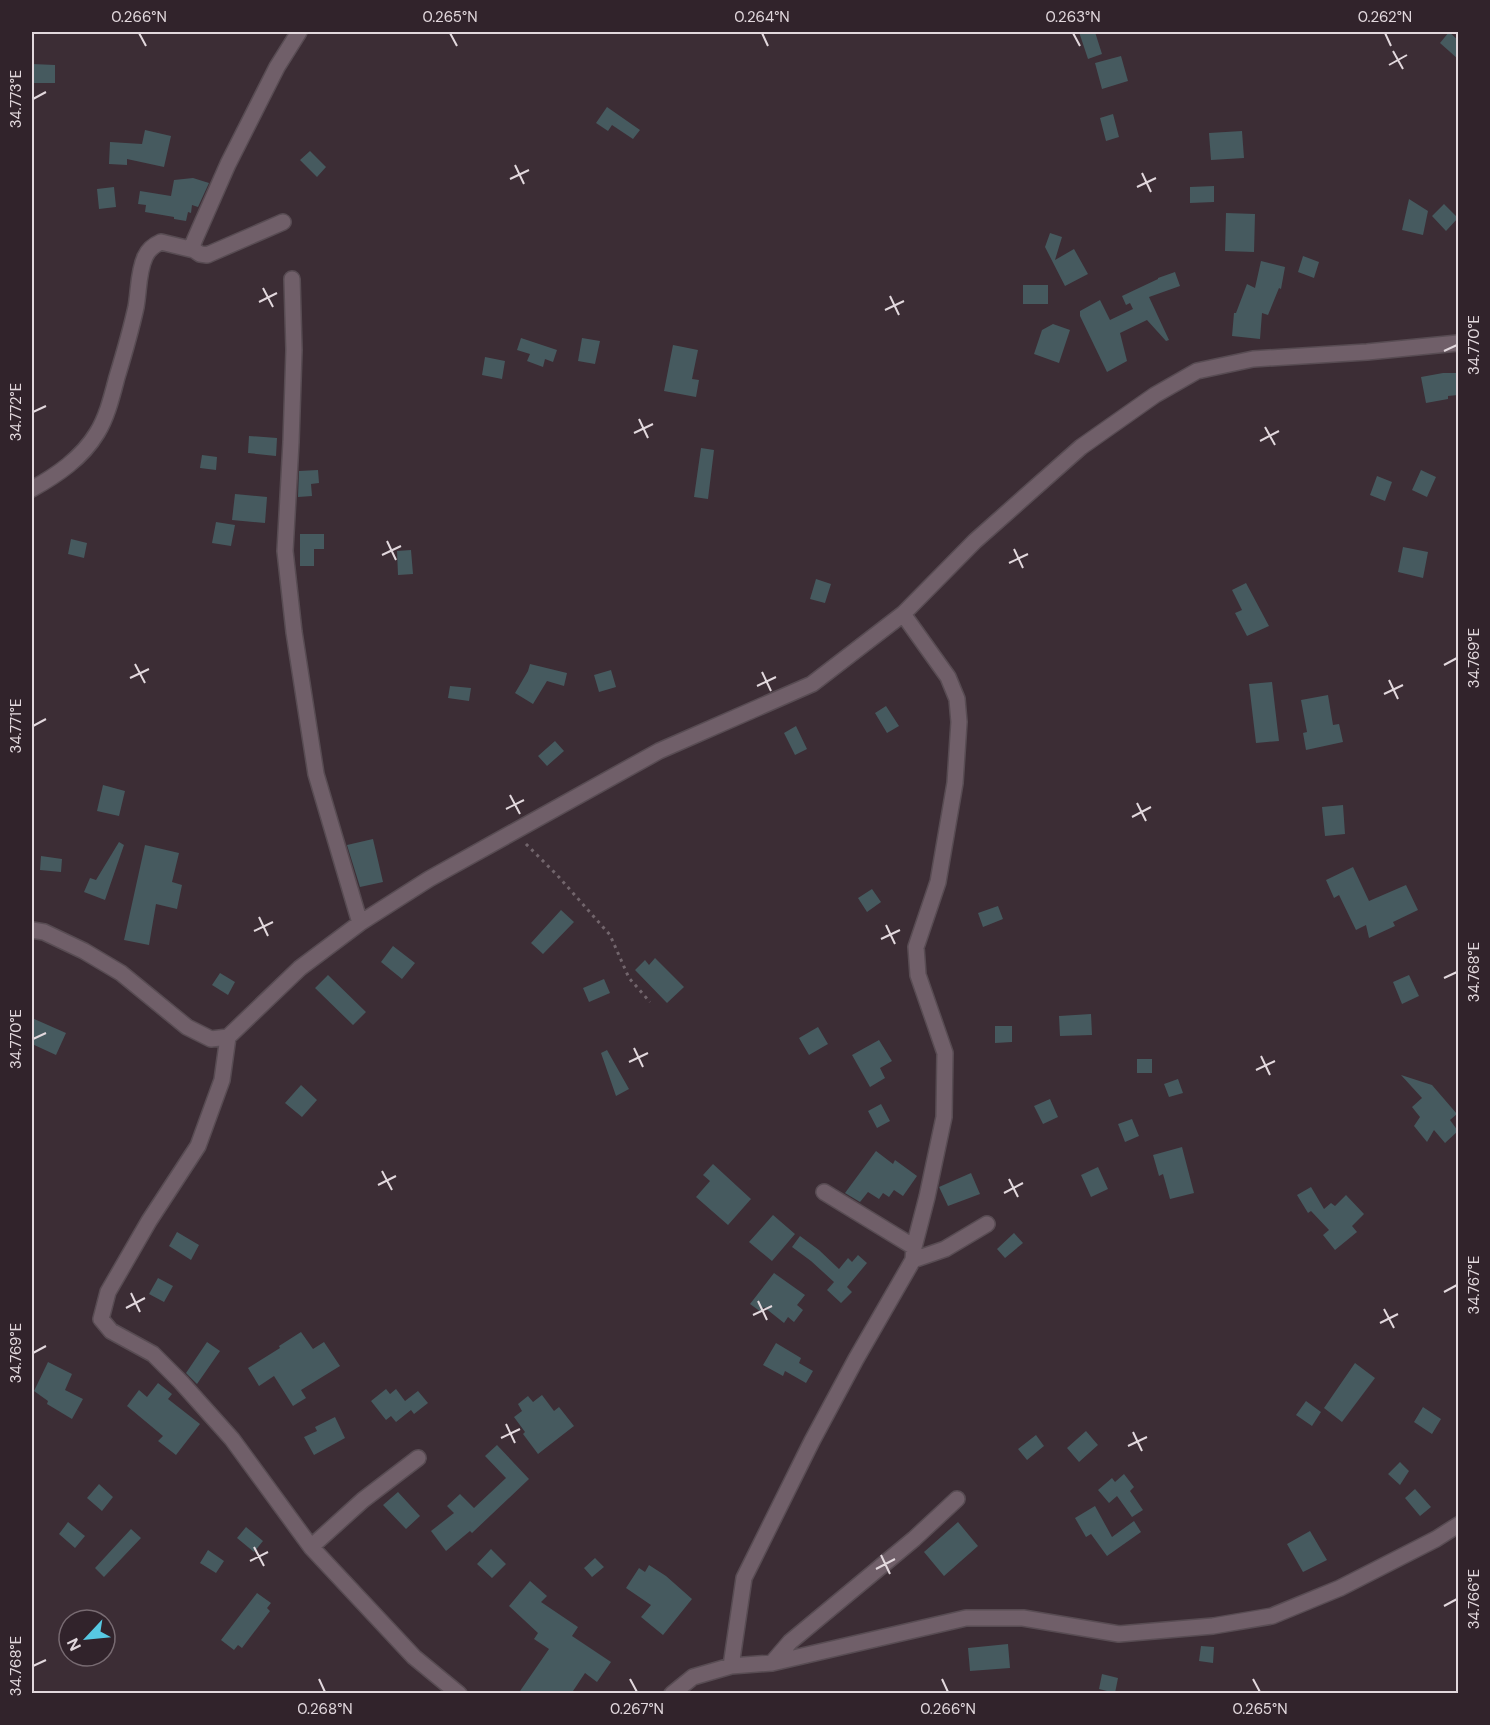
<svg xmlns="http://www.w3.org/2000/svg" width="1490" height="1725" viewBox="0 0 1490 1725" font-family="'DM Sans',sans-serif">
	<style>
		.building { fill: #465a5f }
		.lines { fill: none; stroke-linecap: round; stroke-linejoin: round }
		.minor-casing { stroke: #584c53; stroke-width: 18 }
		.path { stroke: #72656c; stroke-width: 3; stroke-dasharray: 3 4.5; stroke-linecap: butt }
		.minor { stroke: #705f69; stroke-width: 15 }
		.ticks { fill: none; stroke: #e2d8dd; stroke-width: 2 }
		.neatline { fill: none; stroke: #e2d8dd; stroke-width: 2 }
		.ticks-label { font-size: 15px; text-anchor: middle; fill: #e2d8dd }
	</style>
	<rect width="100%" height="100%" fill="#3c2d35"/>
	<path class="building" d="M1079,32h16l7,22 -14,5z
		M1449,32l9,8v19l-18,-16z
		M1121,56l7,25 -26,8 -7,-26z
		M32,64l23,1v18h-23z
		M607,107l33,23 -7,9 -21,-14 -4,6 -12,-8z
		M1113,114l6,23 -13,4 -6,-23z
		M145,130l26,6 -7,31 -37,-8v6l-18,-1 1,-22 32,2z
		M1242,131l2,27 -33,2 -2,-27z
		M310,151l16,16 -9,10 -17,-17z
		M193,178l16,5 -11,24 -6,-2 -1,8 -3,-1 -2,9 -12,-2v-2l-29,-5 1,-7 -8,-1 2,-13 31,5 3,-16z
		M1214,186v16l-24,1v-16z
		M114,187l2,20 -17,2 -2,-20z
		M1409,199l19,12 -5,24 -21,-5z
		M1444,204l14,14 -12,13 -14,-15z
		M1226,213l29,1 -1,38 -29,-1z
		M1050,233l12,4 -7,23 19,-11 14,25 -23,12 -20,-39z
		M1303,256l16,6 -5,16 -16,-6z
		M1261,261l24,6 -4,22 -2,-1 -11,27 -6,-2 -2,26 -28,-3 2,-23h2l11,-29 8,4z
		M1175,272l5,14 -31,11 20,43 -3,1 -19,-21 -27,13 7,28 -20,11 -27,-56v-5l20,-11 10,20 23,-11 -3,-6 -4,2 -4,-9 36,-17v-1z
		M1023,285h25v19h-25z
		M1053,324l17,6 -11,33 -25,-9 8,-24z
		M521,338l36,12 -4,12 -8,-3 -2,8 -16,-6 3,-7 -13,-4z
		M582,338l18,3 -5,23 -17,-3z
		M673,345l25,5 -6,29 7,1 -3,17 -32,-6z
		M485,357l20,4 -3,18 -20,-4z
		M1443,373h15v22l-10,1v3l-22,4 -5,-26z
		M249,436l28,2 -1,18 -28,-3z
		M701,448l13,2 -6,49 -14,-2z
		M202,455l15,2 -1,13 -16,-2z
		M318,470l1,13 -8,1 1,12 -14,1 1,-26z
		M1421,470l15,7 -9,20 -15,-7z
		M1377,476l15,6 -7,19 -15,-6z
		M235,494l32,3 -2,26 -33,-3z
		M216,522l19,3 -4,21 -19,-3z
		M300,534h24v15h-10v17h-14z
		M71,539l16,4 -3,15 -16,-4z
		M1403,547l25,5 -5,26 -25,-6z
		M411,550l2,24 -15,1 -1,-24z
		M816,579l15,5 -6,19 -15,-4z
		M1246,583l23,43 -22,10 -12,-23 7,-3 -10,-20z
		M530,664l37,9 -3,13 -17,-5 -14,23 -18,-11 13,-22z
		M611,670l5,17 -17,5 -5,-17z
		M1272,682l7,59 -23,2 -7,-59z
		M450,686l21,2 -2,13 -21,-3z
		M1328,695l5,30 6,-1 4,18 -37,8 -3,-17 4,-1 -6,-32z
		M886,706l13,20 -12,7 -12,-20z
		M796,726l11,23 -12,6 -11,-22z
		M555,741l9,10 -17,15 -9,-10z
		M103,785l22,6 -6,25 -22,-5z
		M1343,805l2,29 -20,2 -3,-29z
		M373,839l10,43 -23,5 -13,-42z
		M119,842l5,3 -19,55 -21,-8 6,-14 6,2z
		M145,845l34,8 -7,29 10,3 -5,24 -21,-5 -7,41 -25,-5z
		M41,856l21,3 -1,13 -21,-2z
		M1353,867l16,34 37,-16 12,25 -25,12 2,4 -26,12 -3,-13 -10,5 -17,-35 -5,3 -8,-18z
		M872,889l9,13 -14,10 -9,-14z
		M998,906l5,13 -20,8 -5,-14z
		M561,910l13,12 -31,32 -12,-11z
		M393,946l22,17 -13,16 -21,-17z
		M655,958l29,29 -17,16 -32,-33 10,-10 4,5z
		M220,973l15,9 -7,13 -16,-10z
		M328,975l38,37 -13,13 -38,-37z
		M1409,975l10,21 -17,8 -9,-22z
		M604,979l6,14 -21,9 -6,-14z
		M1091,1014l1,21 -32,1 -1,-20z
		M32,1018l34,15 -10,22 -24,-11z
		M995,1026h17v16l-17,1z
		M818,1027l10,17 -19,11 -10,-17z
		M879,1040l13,21 -12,7 5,10 -15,9 -18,-32z
		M607,1050l22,39 -13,7 -15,-43z
		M1137,1059h15v14h-15z
		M1401,1075l31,10 25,29 -7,6 8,11 -13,12 -11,-13 -7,12 -13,-16 6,-9 -8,-10 10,-9z
		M1178,1079l5,14 -14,4 -5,-13z
		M301,1085l16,15 -15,17 -17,-14z
		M1050,1099l8,18 -15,7 -9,-18z
		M881,1104l9,17 -13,7 -9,-17z
		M1132,1119l7,17 -14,6 -7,-18z
		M1182,1147l12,46 -24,6 -7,-25 -4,2 -6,-21z
		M876,1151l17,13 2,-4 22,16 -14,20 -9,-6 -5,7 -6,-4 -4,6 -11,-7 -8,10 -15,-9z
		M713,1164l38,35 -23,26 -32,-28 14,-16 -7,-6z
		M1098,1167l10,22 -17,8 -10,-22z
		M971,1173l9,21 -32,12 -9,-19z
		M1311,1187l13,22 7,-6 4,3 11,-11 18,19 -12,12 5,6 -22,18 -12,-15 6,-5 -18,-19 -3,2 -11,-18z
		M773,1215l22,19 -23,27 -23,-19z
		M177,1232l22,13 -8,15 -22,-14z
		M1014,1233l9,10 -18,15 -8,-9z
		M800,1236l19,14 20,19 9,-11 4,4 6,-7 9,8 -20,24 5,5 -11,11 -14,-13 7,-8 -23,-21 -19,-14z
		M774,1273l31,22 -8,10 6,5 -9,12 -6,-5 -4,6 -20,-16 -3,5 -11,-8z
		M158,1278l15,8 -9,16 -15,-8z
		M301,1332l12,17 11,-7 16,24 -39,24 5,8 -13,8 -19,-30 -15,10 -11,-18 32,-20 -1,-2z
		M207,1342l13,9 -23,33 -11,-11z
		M776,1343l25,15 -2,5 14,8 -7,12 -21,-12 -2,5 -20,-11z
		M48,1362l24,12 -7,16 18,9 -11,20 -25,-15 1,-3 -14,-10z
		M1355,1363l20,15 -33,44 -18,-14z
		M158,1383l14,11 -4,5 32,25 -24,31 -18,-14 5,-5 -36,-30 12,-16 8,7z
		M386,1389l4,5 6,-5 9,12 13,-10 10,12 -14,11 -3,-4 -15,12 -5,-6 -5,4 -15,-19z
		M542,1395l12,16 5,-4 15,19 -36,28 -15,-20 2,-2 -11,-15 8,-6 -4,-7 10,-8 5,6z
		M1306,1401l15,11 -9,14 -16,-11z
		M1423,1407l18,12 -9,15 -18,-12z
		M335,1417l10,21 -31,17 -10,-18 13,-6 -2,-4z
		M1086,1431l12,14 -19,17 -12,-14z
		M1036,1435l8,11 -17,14 -9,-11z
		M497,1445l32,34 -57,54 -2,-2 -24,20 -15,-20 23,-18 -7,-7 13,-12 14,14 32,-30 -21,-22z
		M1400,1462l9,9 -9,14 -12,-11z
		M1124,1474l10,13 -4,4 13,19 -11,7 -15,-21 -8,7 -11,-13 14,-12 3,4z
		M99,1484l14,13 -11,14 -15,-13z
		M1415,1489l16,18 -11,9 -15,-18z
		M398,1492l22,24 -14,13 -23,-24z
		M1095,1506l17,31 22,-16 7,11 -34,24 -16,-22 -5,3 -11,-19z
		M68,1522l17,14 -10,12 -16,-14z
		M958,1522l20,24 -34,30 -20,-24z
		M246,1527l17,14 -9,11 -17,-14z
		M131,1529l10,9 -37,39 -9,-9z
		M1310,1531l17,29 -24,12 -16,-28z
		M491,1549l15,15 -14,14 -15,-14z
		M208,1550l16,11 -8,12 -16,-10z
		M595,1558l9,9 -12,10 -8,-9z
		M649,1565l17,11 26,23 -29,36 -22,-18 10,-12 -25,-17 13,-20 6,4z
		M530,1581l17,15 -6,6 37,25 -6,9 39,26 -14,20 -12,-9 -14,21h-53l31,-45 -15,-10 4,-6 -29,-27z
		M257,1593l14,10 -4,5 3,3 -28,37 -4,-3 -4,5 -13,-10z
		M1008,1644l2,24 -40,3 -2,-23z
		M1201,1646l13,1 -1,16 -14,-2z
		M1102,1674l16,4 -3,15 -16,-4z"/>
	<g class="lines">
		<defs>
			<path id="minor" d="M283,222l-76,33 -7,-1 -6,-4 -1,-6 2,-5 33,-75 49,-97 22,-35
				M292,279l2,71 -3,92 -6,109 9,81 22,142 44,149
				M32,489c25,-14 50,-31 65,-56 10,-16 15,-37 20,-56 7,-23 14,-47 19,-70 3,-16 2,-35 9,-50 3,-7 9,-12 16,-15l33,8
				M32,930l12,2 40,19 37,22 66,54 24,12 17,-2 72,-69 60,-45 69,-44 230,-128 153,-67 91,-70 72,-73 106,-94 74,-52 42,-24 56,-12 114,-7 91,-9
				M228,1037l-6,43 -24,66 -49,75 -41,71 -7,27 10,12 42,23 28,28 51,57 79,108 103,110 45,37
				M824,1192l90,55
				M913,1260l32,-11 42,-25
				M311,1547l52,-47 55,-42
				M772,1663l18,-21 124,-103 43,-40
				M731,1666l13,-88 68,-137 44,-82 57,-99 1,-13 13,-50 17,-80 1,-64 -27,-78 -2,-28 22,-65 17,-99 4,-61 -2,-23 -9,-22 -45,-63
				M672,1694l21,-17 38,-11 41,-3 194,-45h57l96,16 94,-8 59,-10 68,-28 96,-49 22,-14"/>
		</defs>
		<use href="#minor" class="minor-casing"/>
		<path class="path" d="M526,844l31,31 53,60 19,43 21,24"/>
		<use href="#minor" class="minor"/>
	</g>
	<path class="ticks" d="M139,33l7,13M450,33l7,13M762,33l6,13M1073,33l7,13M1385,33l6,13M1393,51l10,18M1389,65l18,-10M33,99l13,-7M515,165l9,19M1142,173l9,19M510,179l19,-9M1137,187l19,-9M263,288l10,19M890,296l9,19M259,302l18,-9M885,310l19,-9M1444,351l13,-6M33,412l13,-6M639,419l9,19M1265,427l10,18M634,433l19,-9M1260,441l19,-10M387,541l9,19M1014,549l9,19M382,555l19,-9M1009,563l19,-9M135,664l10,19M1444,665l13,-7M762,672l9,19M130,678l19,-9M1389,680l9,19M757,686l19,-9M1384,694l19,-9M33,726l13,-7M510,795l10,19M1137,803l9,18M506,809l18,-9M1132,817l19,-10M259,917l9,19M886,925l9,19M254,931l19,-9M881,939l19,-9M1444,978l13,-6M33,1039l13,-6M634,1048l9,19M1261,1056l9,19M629,1062l19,-9M1256,1070l19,-9M382,1171l10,19M1009,1179l9,18M378,1185l18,-9M1004,1193l19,-10M1444,1292l13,-7M131,1293l9,19M758,1301l9,19M126,1308l19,-10M1384,1309l10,19M753,1315l19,-9M1380,1323l18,-9M33,1353l13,-7M506,1424l9,19M1133,1432l9,19M501,1438l19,-9M1128,1446l19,-9M254,1547l10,19M881,1555l9,19M250,1561l18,-9M876,1569l19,-10M1444,1606l13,-7M33,1666l13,-6M319,1679l6,13M630,1679l7,13M942,1679l6,13M1253,1679l7,13"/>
	<rect width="1490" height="1725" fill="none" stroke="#31232b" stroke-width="66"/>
	<g transform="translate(87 1638) rotate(244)"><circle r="28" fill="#31232b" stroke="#786b72" stroke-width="1.5"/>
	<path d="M0-4.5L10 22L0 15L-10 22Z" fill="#57c9e3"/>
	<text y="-9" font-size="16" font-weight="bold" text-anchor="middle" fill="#e2d8dd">N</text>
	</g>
	<rect x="33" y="33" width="1424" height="1659" class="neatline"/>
	<g class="ticks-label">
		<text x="139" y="22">0.266°N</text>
		<text x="450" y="22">0.265°N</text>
		<text x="762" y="22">0.264°N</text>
		<text x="1073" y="22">0.263°N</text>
		<text x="1385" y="22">0.262°N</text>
		<text transform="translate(16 99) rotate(-90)" y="5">34.773°E</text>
		<text transform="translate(1474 345) rotate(-90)" y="5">34.770°E</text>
		<text transform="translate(16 412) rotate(-90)" y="5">34.772°E</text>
		<text transform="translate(1474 658) rotate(-90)" y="5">34.769°E</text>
		<text transform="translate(16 726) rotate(-90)" y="5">34.771°E</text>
		<text transform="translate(1474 972) rotate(-90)" y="5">34.768°E</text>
		<text transform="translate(16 1039) rotate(-90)" y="5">34.770°E</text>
		<text transform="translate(1474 1285) rotate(-90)" y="5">34.767°E</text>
		<text transform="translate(16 1353) rotate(-90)" y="5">34.769°E</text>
		<text transform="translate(1474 1599) rotate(-90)" y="5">34.766°E</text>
		<text transform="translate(16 1666) rotate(-90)" y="5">34.768°E</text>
		<text x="325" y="1714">0.268°N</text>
		<text x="637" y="1714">0.267°N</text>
		<text x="948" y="1714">0.266°N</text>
		<text x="1260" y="1714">0.265°N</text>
	</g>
</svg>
